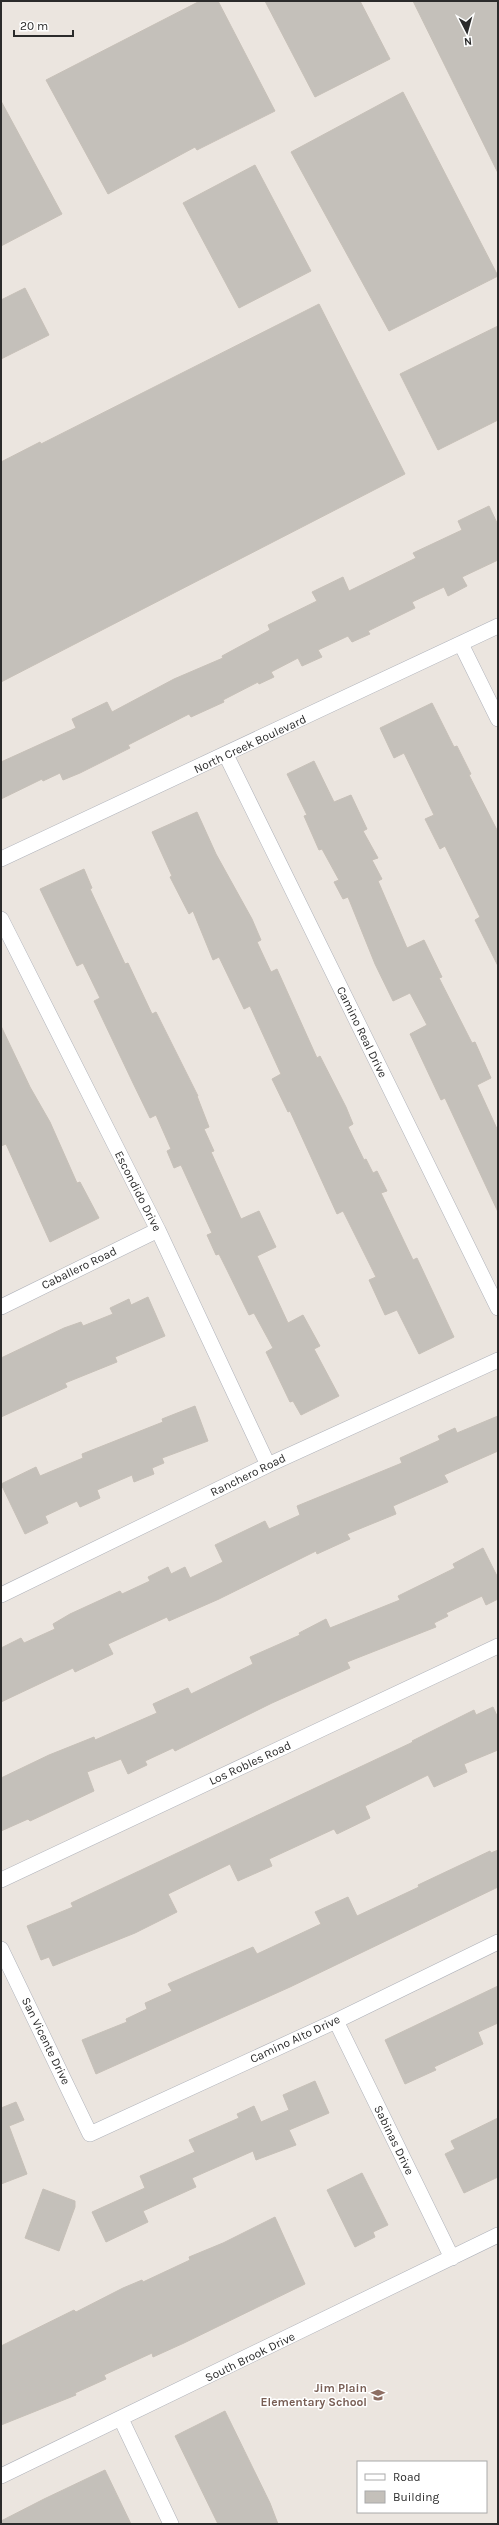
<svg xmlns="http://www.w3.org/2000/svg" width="499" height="2525" viewBox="0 0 499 2525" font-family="Karla,sans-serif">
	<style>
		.building { fill: #c4c0ba; stroke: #c7c0b8 }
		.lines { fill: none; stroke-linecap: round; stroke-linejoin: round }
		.minor-casing { stroke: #afb2ba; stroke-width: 16 }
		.minor { stroke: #fff; stroke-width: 15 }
		.labels { text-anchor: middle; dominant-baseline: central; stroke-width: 3; stroke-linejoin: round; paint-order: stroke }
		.street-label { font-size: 12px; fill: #2b2b2b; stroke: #fff }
		.education-label { font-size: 12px; font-weight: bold; fill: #785e54; stroke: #fff; text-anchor: end }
	</style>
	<rect width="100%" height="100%" fill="#ebe5df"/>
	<path class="building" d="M200,1h18l57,110 -78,39 -2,-3 -87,47 -62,-114z
		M265,1h95l30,58 -75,38z
		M413,1h85v172z
		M403,92l95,184 -109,55 -98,-179z
		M1,101l61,113 -61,32z
		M255,165l56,106 -72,37 -56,-105z
		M25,288l24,47 -48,24v-59z
		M319,304l86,170 -404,208v-220l39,-20 1,2z
		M498,326v94l-60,30 -38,-76z
		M489,506l9,19v35l-36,17 5,9 -19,10 -4,-9 -32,15 3,6 -47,23 2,3 -18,8 -4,-6 -30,14 4,7 -20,9 -4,-8 -27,14 3,5 -15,7 -1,-2 -35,18 1,2 -33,15 -2,-3 -61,31 2,3 -50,25 -17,7 -3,-7 -17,8 -1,-2 -41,20v-37l75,-34 -4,-9 35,-17 5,10 62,-33 49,-21 -1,-2 48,-26 -2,-5 49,-24 -5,-9 31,-15 6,14 67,-33 -3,-5 49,-23 -4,-9z
		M432,703l22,44 3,-1 14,28 -2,1 29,57v134l-23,-46 5,-3 -35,-71 -5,3 -15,-30 9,-4 -30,-62 -10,5 -14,-30z
		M314,761l20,41 17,-7 16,34 -4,2 15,27 -6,2 10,19 -4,2 29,67 17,-8 18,37 -3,1 33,65 3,-1 16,36 -14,7 21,46v81l-53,-114 -4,2 -31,-66 17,-9 -17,-32 -17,8 -18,-37 -27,-67 -5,2 -9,-17 5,-2 -17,-31 -3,1 -15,-34 3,-1 -20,-41z
		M197,812l19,42 36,65 9,21 -4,2 14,30 6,-3 40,89 3,-2 26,51 7,17 -5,3 16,33 2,-1 7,14 4,-2 10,20 -6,2 32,67 4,-2 37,79 -35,17 -22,-44 -12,5 -16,-35 7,-3 -33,-66 -6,3 -47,-103 -2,1 -16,-33 9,-5 -31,-68 -6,3 -25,-52 -6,3 -20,-49 -4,3 -19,-37 2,-1 -20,-44z
		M84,869l8,19 -2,1 35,75 3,-1 24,51 4,-2 42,84h-1l12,31 -5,2 10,22 -3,1 30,67 18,-8 17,36 -19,9 31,67 15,-8 17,31 -6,3 25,47 -38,19 -8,-14 -3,1 -24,-50 7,-4 -19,-35 -5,2 -22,-45 -8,-16 -3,1 -9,-20 5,-2 -31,-68 -7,3 -7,-17 4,-2 -15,-34 -6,3 -18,-37 -38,-80 6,-3 -17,-35 -6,3 -37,-77z
		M1,1026l29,61 20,35 27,61 3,-1 19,36 -49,24 -44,-98 -5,2z
		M148,1297l17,39 -50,21 2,5 -52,21 2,4 -66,30v-59l63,-30 17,-6 2,4 30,-12 -3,-6 19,-9 2,6z
		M195,1406l13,35 -46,17 2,5 -12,5 2,6 -20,8 -2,-7 -35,15 3,8 -20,9 -3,-6 -32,15 3,7 -23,11 -24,-50 35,-17 4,9 43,-18 -1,-4 81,-32 -1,-3z
		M498,1416v35l-54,24 4,7 -55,24 3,8 -49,20 3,5 -33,15 -1,-3 -97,48 -50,22 -2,-4 -59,27 5,10 -38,18 -2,-4 -72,34v-54l20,-10 3,5 31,-14 -2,-5 17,-10 50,-23 2,3 28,-13 -2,-4 20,-10 3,7 14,-7 5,11 33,-16 -8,-17 50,-24 4,8 31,-14 -3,-9 105,-43 -2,-5 40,-18 -2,-4 17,-8 2,5z
		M483,1548l15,30v21l-12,6 -4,-9 -36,17 2,3 -14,7 2,4 -89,35 3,6 -78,35 -97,48 -2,-3 -28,13 2,4 -19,9 -7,-15 -34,13 7,19 -64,30 -2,-2 -27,12v-53l48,-23 45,-18 1,3 62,-27 -4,-9 35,-16 3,6 62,-30 -3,-7 50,-22 -1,-2 27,-14 4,9 70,-28 -2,-4 57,-28 -2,-4z
		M493,1707l5,11v32l-34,14 3,8 -33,15 -6,-12 -63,31 5,12 -33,16 -3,-5 -65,30 3,7 -34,15 -8,-17 -62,30 9,18 -42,21 -82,33 -4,-9 -8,3 -14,-34 46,-19 -2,-4 342,-161 -1,-1 62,-31 2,5z
		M498,1850v37l-208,100 -194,87 -14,-34 45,-18 -1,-3 21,-10 -2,-6 27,-12 -4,-7 85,-37 4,7 64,-30 -6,-12 33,-15 9,19 62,-29 -1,-2 72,-34 1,2z
		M498,1986v37l-20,9 5,12 -49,23 2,3 -31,14 -20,-44z
		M315,2081l14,32 -40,17 7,15 -40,15 -3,-9 -61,27 4,9 -53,24 5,11 -42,20 -14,-30 53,-24 -5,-12 55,-24 -6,-12 50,-22 -2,-4 17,-8 7,16 28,-12 -6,-15z
		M16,2102l8,18 -15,6 18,48 -26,10v-76z
		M498,2118v59l-34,16 -19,-39 10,-5 -4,-8z
		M362,2173l26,52 -15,7 2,5 -20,10 -28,-57z
		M43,2189l32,12v6l-16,44 -34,-13z
		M275,2217l30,67 -121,59 -31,14 -1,-4 -48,22 2,4 -31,14 1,2 -75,30v-79l73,-36 2,2 47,-24 19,-8 1,2 47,-22 -1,-3 34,-14z
		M225,2411l45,92 8,21h-60l-43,-88z
		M105,2470l26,54h-130v-3l43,-22z"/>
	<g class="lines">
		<defs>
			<path id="minor" d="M461,644l37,75
				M226,755l272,553
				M1,859l497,-233
				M1,919l157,311 110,235
				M1,1307l157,-77
				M1,1595l267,-130 230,-105
				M1,1880l497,-234
				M1,1949l89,185 246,-113 162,-79
				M336,2021l116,237
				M121,2419l50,105
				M1,2476l497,-241"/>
		</defs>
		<use href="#minor" class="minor-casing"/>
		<use href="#minor" class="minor"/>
	</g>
	<defs>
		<symbol id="school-bare" viewBox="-9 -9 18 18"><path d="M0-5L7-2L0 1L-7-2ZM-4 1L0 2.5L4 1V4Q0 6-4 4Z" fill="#8d6e63" stroke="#fff" stroke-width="2.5" paint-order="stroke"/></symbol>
	</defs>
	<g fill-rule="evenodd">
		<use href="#school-bare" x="368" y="2385" width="20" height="20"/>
	</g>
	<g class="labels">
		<g class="street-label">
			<text transform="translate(250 744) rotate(-25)">North Creek Boulevard</text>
			<text transform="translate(362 1032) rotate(64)">Camino Real Drive</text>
			<text transform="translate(138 1191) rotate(63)">Escondido Drive</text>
			<text transform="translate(79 1268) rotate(-26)">Caballero Road</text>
			<text transform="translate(248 1475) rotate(-26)">Ranchero Road</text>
			<text transform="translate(250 1763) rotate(-25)">Los Robles Road</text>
			<text transform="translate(295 2039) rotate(-25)">Camino Alto Drive</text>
			<text transform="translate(46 2041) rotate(64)">San Vicente Drive</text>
			<text transform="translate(394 2140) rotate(64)">Sabinas Drive</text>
			<text transform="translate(250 2357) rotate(-26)">South Brook Drive</text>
		</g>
		<g class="education-label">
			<text x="367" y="2388">Jim Plain<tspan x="367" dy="14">Elementary School</tspan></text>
		</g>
	</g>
	<rect width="499" height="2525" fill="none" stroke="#2b2b2b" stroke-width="4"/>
	<rect x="357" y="2461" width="130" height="52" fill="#ffffff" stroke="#aaaaaa"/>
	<rect x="365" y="2474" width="20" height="6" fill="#ffffff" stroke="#aaaaaa"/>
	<text x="393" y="2481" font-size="12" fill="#2b2b2b">Road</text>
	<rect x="365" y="2491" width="20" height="12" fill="#c4c0ba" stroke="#aaaaaa"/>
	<text x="393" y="2501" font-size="12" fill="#2b2b2b">Building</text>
	<g transform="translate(467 32) rotate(174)" stroke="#ffffff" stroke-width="3" paint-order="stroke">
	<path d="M0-3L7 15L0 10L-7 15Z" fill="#2b2b2b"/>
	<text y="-6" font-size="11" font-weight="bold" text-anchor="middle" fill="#2b2b2b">N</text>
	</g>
	<path d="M14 30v6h59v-6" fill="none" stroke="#2b2b2b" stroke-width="2"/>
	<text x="20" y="30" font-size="12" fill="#2b2b2b" stroke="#ffffff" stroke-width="3" paint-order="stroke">20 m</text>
</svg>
